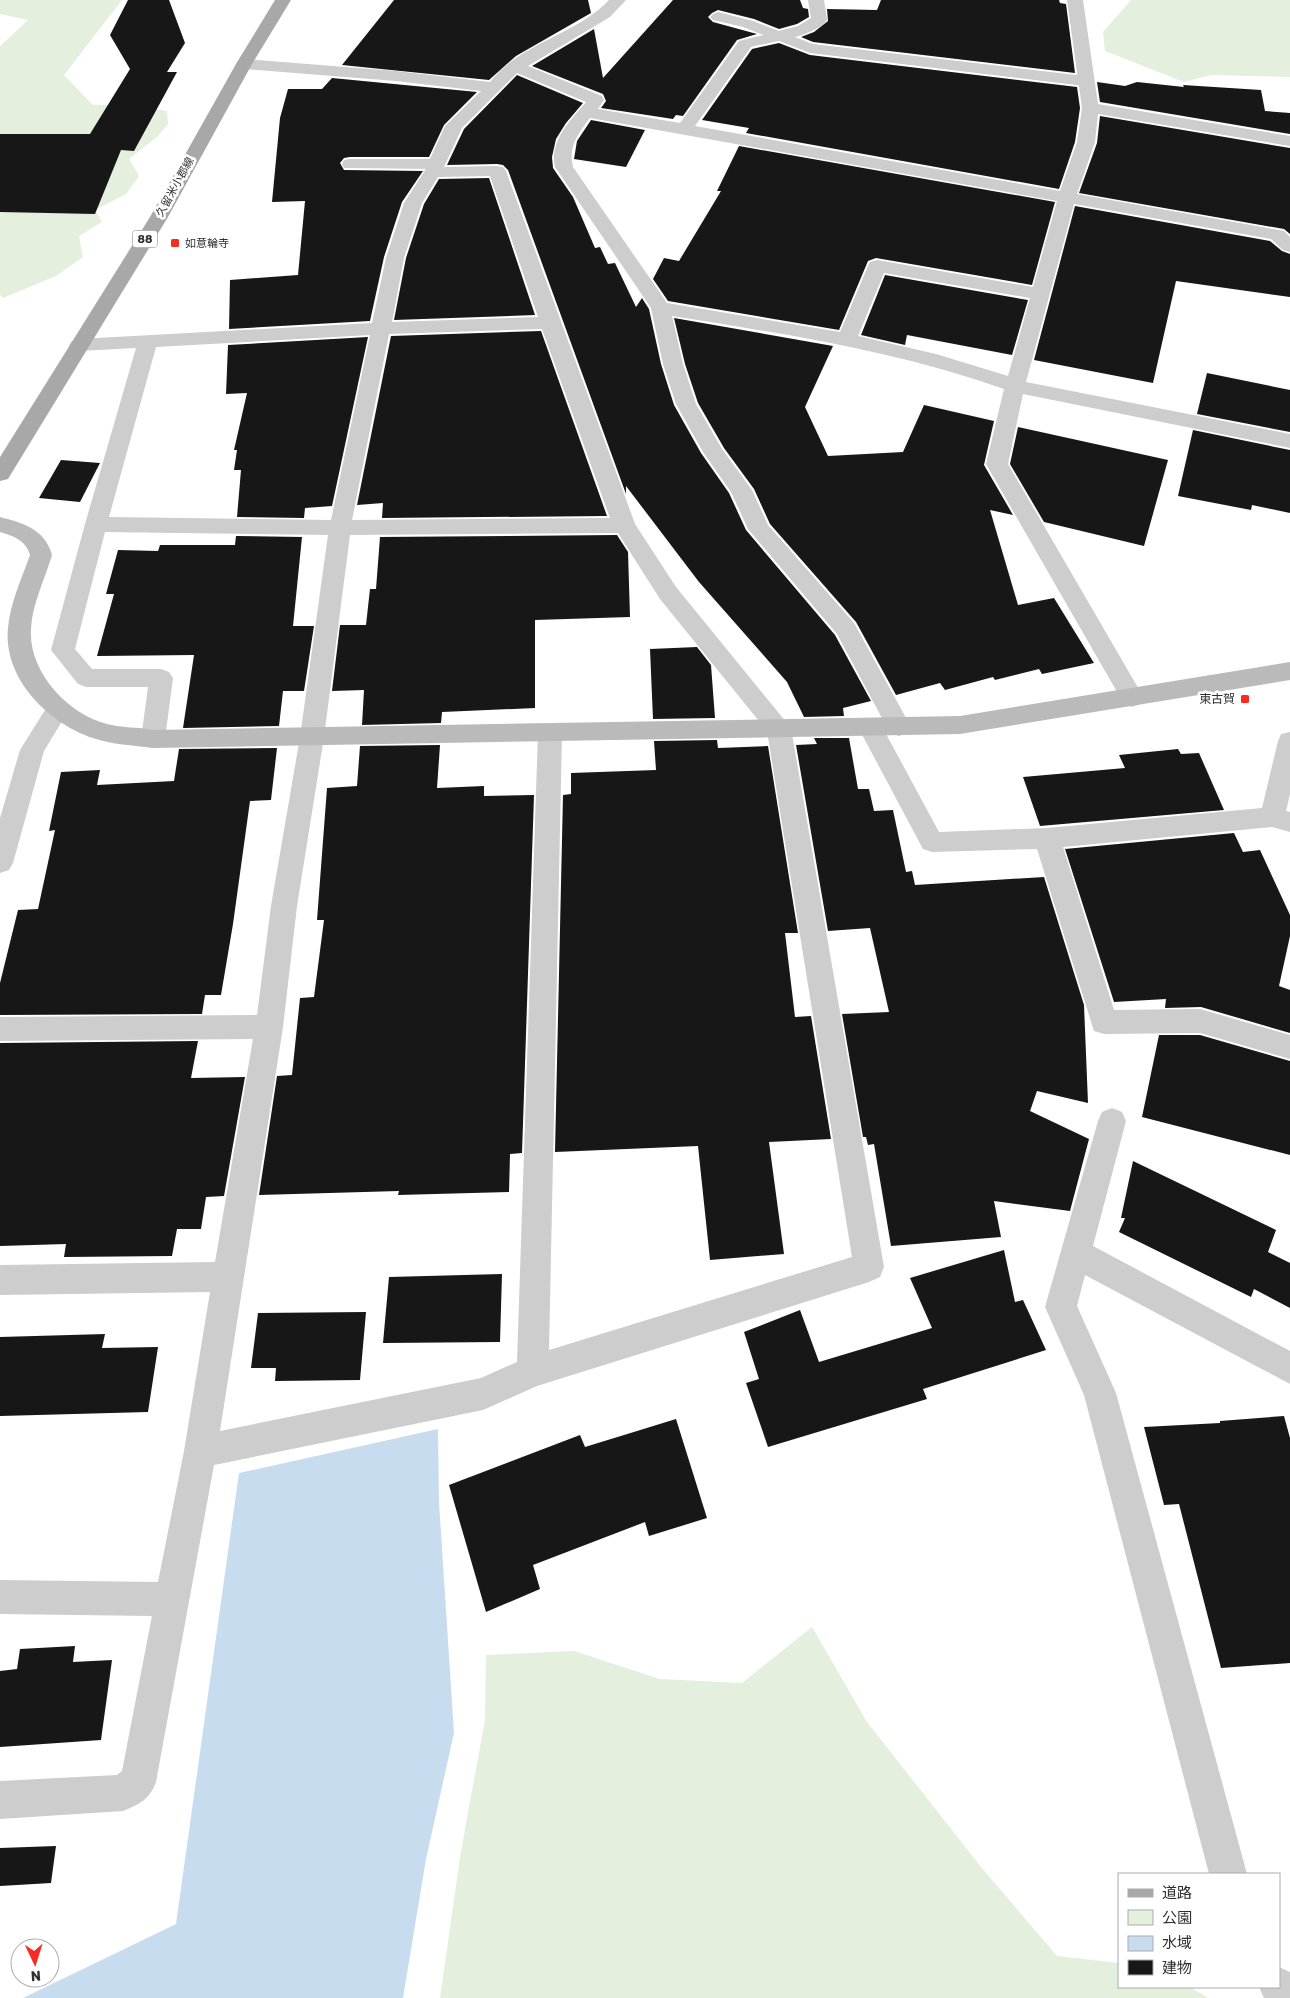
<svg xmlns="http://www.w3.org/2000/svg" width="1290" height="1998" viewBox="0 0 1290 1998" font-family="Rubik,'Noto Sans JP',sans-serif">
	<style>
		.green { fill: #e5efdd }
		.water { fill: #c8dcf0 }
		.building { fill: #171717 }
		.lines { fill: none; stroke-linecap: round; stroke-linejoin: round }
		.lane { fill: #cdcdcd; fill-rule: evenodd }
		.street { fill: #cdcdcd; fill-rule: evenodd }
		.secondary { fill: #bababa; fill-rule: evenodd }
		.primary { fill: #a8a8a8; fill-rule: evenodd }
		.poi-dot { fill: #f62b24; stroke: #fff; stroke-width: 2 }
		.labels { text-anchor: middle; dominant-baseline: central; stroke-width: 5; stroke-linejoin: round; paint-order: stroke }
		.far-street-label { font-size: 11px; fill: #303030; stroke: #fff }
		.shield { fill: #fff; stroke: #6e6e6e; stroke-width: 1 }
		.shield-label { font-size: 11px; font-weight: bold; fill: #303030 }
		.far-poi-label { font-size: 11px; fill: #303030; stroke: #fff; text-anchor: start }
		.poi-label { font-size: 12px; fill: #303030; stroke: #fff; text-anchor: end }
	</style>
	<rect width="100%" height="100%" fill="#fff"/>
	<path class="green" d="M0,0h122l-58,75 29,30h38l36,6 1,13 -10,12 -29,23 10,17 -13,18 -31,16 7,12 -23,14 4,21 -27,19 -53,22 -3,-3v-249l28,-26 -28,-6z
		M1131,0h159v77l-79,-2 -27,7 -79,-31 -2,-19z
		M812,1627l55,95 114,145 76,89 62,7v24h71l18,11h-768l21,-147 24,-131 1,-65 88,-4 86,28 82,4z"/>
	<path class="water" d="M438,1429l1,73 15,231 -28,126 -23,139h-380l153,-74 63,-451z"/>
	<path class="building" d="M128,0h41l16,43 -18,29h10l-43,79 -13,-1 -26,64 -95,-2v-78h90l40,-65 -20,-34z
		M394,0h194l3,13 -75,43 -27,24 -147,-15z
		M673,0h127l3,8 5,1 1,8 -12,7 -18,5 -25,-10 -36,-9 -6,3 -4,4 5,5 44,12 -20,6 -54,76 -7,-1 -3,4 -72,-11 5,-7 -3,-7 -71,-28 62,-37 9,49z
		M881,0h178l1,3 6,1 9,69 -262,-31 -12,-5 13,-5 14,-11 -1,-12 50,1z
		M779,43l31,12 267,32 3,21 -5,34 -16,47 -313,-56 3,-5 -47,-8 50,-71z
		M517,75l66,28 -17,20 -10,16 -4,18 1,11 20,29 22,51 5,-1 8,17 7,-1 21,44 6,-9 7,11 12,55 13,41 27,48 28,40 17,37 89,105 36,66 -28,7 1,8 -40,1 -17,-35 -88,-100 -73,-96v8l-118,-324 -5,-5 -6,-1 -50,1 17,-36z
		M332,78l145,14 -33,33 -15,32h-79l-6,1 -4,5 4,7 79,1 -21,31 -18,55 -14,64 -141,8 1,-49 68,-5 7,-74 -33,1 8,-84 8,-29h34z
		M1097,82l28,4 12,-4 47,5 -1,-2 78,5 4,21 25,2v21l-190,-32z
		M1100,116l190,32v86l-6,-5 -205,-36 18,-50z
		M591,120l54,10 -19,37 -52,-8 3,-18z
		M739,146l316,56 -23,83 -156,-27 -8,3 -29,69 -171,-29 -15,-22 11,-21 15,3 42,-70h-4z
		M489,178l46,137 -141,5 12,-62 18,-54 15,-25z
		M1075,206l195,35 12,10 8,3v43l-114,-16 -23,102 -119,-23z
		M885,275l143,25 -16,55 -105,-20 -2,10 -44,-10z
		M674,318l159,28 -28,61 23,49 75,-4 21,-47 70,16 -10,44 29,50 -23,-5 28,95 36,-7 40,65 -52,11 -3,-5 -44,11 -2,-3 -48,13 -5,-7 -44,12 -40,-73 -86,-98 -16,-35 -30,-41 -26,-45 -13,-39z
		M541,331l66,185 -225,2 1,-15 -26,2 34,-169z
		M368,337l-36,169 -27,2 -1,10 -67,-1 4,-47h-7l3,-20h-3l13,-57 -21,1 2,-49z
		M1207,373l83,17v42l-93,-18z
		M1018,427l150,33 -24,86 -100,-24 -34,-58z
		M1193,430l97,20v63l-38,-8 -1,5 -73,-14z
		M61,460l39,3 -20,39 -41,-4z
		M617,535l11,17 2,65 -95,3v88l-93,4 -1,11 -79,2 2,-35 -32,1 8,-66h26l4,-36h6l4,-52z
		M236,536l66,1 -9,89h21l-10,65h-21l-4,35 -96,2 11,-73 -97,1 17,-62h-8l12,-44 40,1 2,-6h75z
		M697,647l14,18 4,53 -62,1 -3,-70z
		M814,738h35l9,51h11l5,22 19,-1 13,62 6,-1 3,14 129,-8 40,128 4,98 -51,-12 -7,20 59,28 -19,72 -76,-10 7,36 -110,9 -17,-102 -6,1 -2,-8h-3l-21,-123 47,-2 -19,-84 -42,3 -32,-186 21,-1z
		M717,740l1,8 50,-2 30,187h-13l10,84 16,-1 20,123 -62,3 15,112 -74,6 -12,-114 -143,6 8,-357 8,-1v-21l85,-3 -2,-29z
		M440,745l-3,43 47,-2v10l50,-1 -12,358 -12,1 -1,38 -111,3 1,-4 -140,4 18,-119 15,-1 8,-77 14,-1 10,-77h-7l10,-132 30,-2 3,-40z
		M277,748l-6,52 -21,1 -17,123 -12,71h-16l-3,19 -202,1v-32l18,-73 20,-1 17,-79 -6,1 12,-59 39,-2 -3,15 77,-4 5,-32z
		M1178,749l3,5 18,-1 25,57 -184,16 -17,-49 102,-9 -6,-13z
		M1234,833l9,19 17,-2 30,65v21l-11,50 11,4v43l-89,-26 -36,1 1,-9 -52,3 -49,-153z
		M1159,1035h41l90,26v94l-148,-38z
		M198,1041l-7,37 54,-1 -21,119 -18,1 -5,32h-24l-5,27 -108,1 2,-13 -66,2v-203z
		M1133,1161l143,69 -8,22 22,11v45l-36,-19 -3,8 -132,-65 6,-14h-4z
		M1004,1250l11,52 8,-2 23,50 -123,39 4,10 -159,48 -22,-64 13,-4 -15,-47 56,-22 19,52 113,-34 -22,-50z
		M502,1274l-2,68 -117,1 6,-66z
		M366,1312l-6,68 -85,1 1,-13h-25l7,-55z
		M105,1334l-3,14 56,-1 -10,65 -148,4v-79z
		M1284,1416l6,22v225l-69,5 -42,-164 -15,1 -20,-78 76,-4v-2z
		M676,1419l31,99 -58,18 -4,-14 -112,43 7,24 -54,23 -37,-127 131,-50 5,12z
		M75,1646l-2,16 39,-2 -11,80 -101,7v-76l17,-2 3,-20z
		M56,1846l-5,37 -51,3v-38z"/>
	<g class="lines">
		<path class="lane" d="M718,12l35,9 60,23 272,32 6,2 2,3 -2,3 -6,2 -275,-33 -67,-26 -30,-7 -3,-3 3,-3z
			M350,159h87l6,1 2,4 -2,4 -6,1 -93,-1 -2,-4 2,-4z"/>
		<path class="street" d="M609,0h17l-16,17 -82,49 74,30 2,4 -6,9 82,14 59,-82 59,-15 13,-8 -3,-18h16l3,20c-12,17 -57,22 -76,27l-56,79 365,65 17,-49 5,-34 -15,-108h16l15,104 192,32v10l-192,-32 -3,28 -18,52 207,37 6,6v15l-7,-2 -12,-11 -197,-35 -48,178 264,52v14l-267,-54 -15,70 136,234 -4,6 -8,3 -8,-3 -138,-240 18,-75c-108,-38 -219,-55 -332,-73l11,48 13,40 26,45 30,41 16,35 86,98 57,104 -3,6 -9,3 -9,-3 -53,-99 -89,-105 -17,-37 -28,-40 -27,-48 -13,-40 -12,-56 -96,-141c-6,-26 15,-46 31,-65l-69,-29 -55,55 -18,39 53,-1 6,1 3,4 129,353 41,63 115,141 93,539 -4,10 -11,5 -332,104 -54,24 -269,55 -58,317c-7,18 -16,22 -33,29l-123,8v-38l117,-6 5,-4 30,-155 -152,-2v-34l158,2 26,-131 26,-159 -210,3v-30l215,-3 38,-223 -253,2v-24l257,-2 14,-109 29,-169 28,-202 -223,-3 -30,117 17,20h69l8,3 4,6 -8,61 -3,7 -9,2 -9,-2 -3,-7 7,-52h-62l-8,-3 -27,-34 34,-126 51,-176 -57,3 -7,-2 -3,-4 3,-4 7,-2 293,-16 14,-65 18,-55 20,-31 21,-46 36,-35 -85,-10 -152,-12 -6,-2 -2,-3 2,-3 6,-2 152,12 94,11c30,-39 86,-47 119,-82zM590,118l467,83 -24,86 -156,-27 -7,2 -2,4 -28,66 -173,-29 -94,-136c-5,-21 5,-33 17,-49zM490,176l48,141 -146,5 12,-64 18,-55 16,-26zM884,273l146,25 -22,78 -72,-22 -78,-18zM542,329l68,189 -258,2 37,-186zM370,335l-39,185 -222,-3 47,-170zM618,533l42,66 107,132 85,526 -303,93 13,-617 -3,-7 -9,-2 -9,2 -3,7 -21,629 -36,16 -261,53 63,-404 14,-121 27,-169 26,-202z
			M58,699l8,3 4,6 -26,43 -31,112 -4,7 -9,3v-55l20,-68 30,-48z
			M870,718l9,3 60,111 108,-4 215,-20 16,-67 3,-7 9,-2v62l-4,17 4,1v20l-18,-5 -209,20 51,163 86,-1 90,26v24l-90,-26 -96,1 -10,-3 -57,-182 -105,3 -9,-3 -65,-122 3,-6z
			M1112,1108l10,4 4,9 -33,125 197,105v33l-205,-109 -8,31 39,87 131,481h-38l-125,-479 -39,-88 53,-186 4,-9z
			M1279,1967l11,5v26h-26l-5,-11h20z"/>
		<path class="secondary" d="M0,517c23,6 45,12 52,38 -7,24 -20,49 -21,74 -3,42 36,85 76,95 15,4 31,3 46,6l807,-14 330,-54v18l-330,54 -807,14c-20,-3 -41,-3 -60,-10 -45,-15 -90,-60 -85,-110 2,-25 14,-50 22,-73 -4,-15 -17,-19 -30,-23z"/>
		<path class="primary" d="M275,0h16l-39,64 -84,153 -160,262 -8,2v-24l150,-240 86,-153z"/>
	</g>
	<g class="poi-dot">
		<rect x="170" y="238" width="10" height="10" rx="2.5"/>
		<rect x="1240" y="694" width="10" height="10" rx="2.5"/>
	</g>
	<g class="labels">
		<g class="far-street-label">
			<text transform="translate(175 187) rotate(-61)">久留米小郡線</text>
		</g>
		<rect class="shield" x="132.5" y="230.5" width="25" height="17" rx="4"/>
		<g class="shield-label">
			<text x="145" y="239">88</text>
		</g>
		<g class="far-poi-label">
			<text x="185" y="243">如意輪寺</text>
		</g>
		<g class="poi-label">
			<text x="1235" y="699">東古賀</text>
		</g>
	</g>
	<rect x="1118" y="1873" width="162" height="115" fill="#ffffff" stroke="#acacac"/>
	<rect x="1128" y="1889" width="25" height="8" fill="#a8a8a8" stroke="#acacac"/>
	<text x="1162" y="1898" font-size="15" fill="#303030">道路</text>
	<rect x="1128" y="1910" width="25" height="15" fill="#e5efdd" stroke="#acacac"/>
	<text x="1162" y="1923" font-size="15" fill="#303030">公園</text>
	<rect x="1128" y="1936" width="25" height="15" fill="#c8dcf0" stroke="#acacac"/>
	<text x="1162" y="1948" font-size="15" fill="#303030">水域</text>
	<rect x="1128" y="1960" width="25" height="15" fill="#171717" stroke="#acacac"/>
	<text x="1162" y="1973" font-size="15" fill="#303030">建物</text>
	<g transform="translate(35 1963) rotate(176)"><circle r="24" fill="#ffffff" stroke="#acacac"/>
	<path d="M0-4L9 19L0 12L-9 19Z" fill="#f62b24"/>
	<text y="-8" font-size="14" font-weight="bold" text-anchor="middle" fill="#303030">N</text>
	</g>
</svg>
